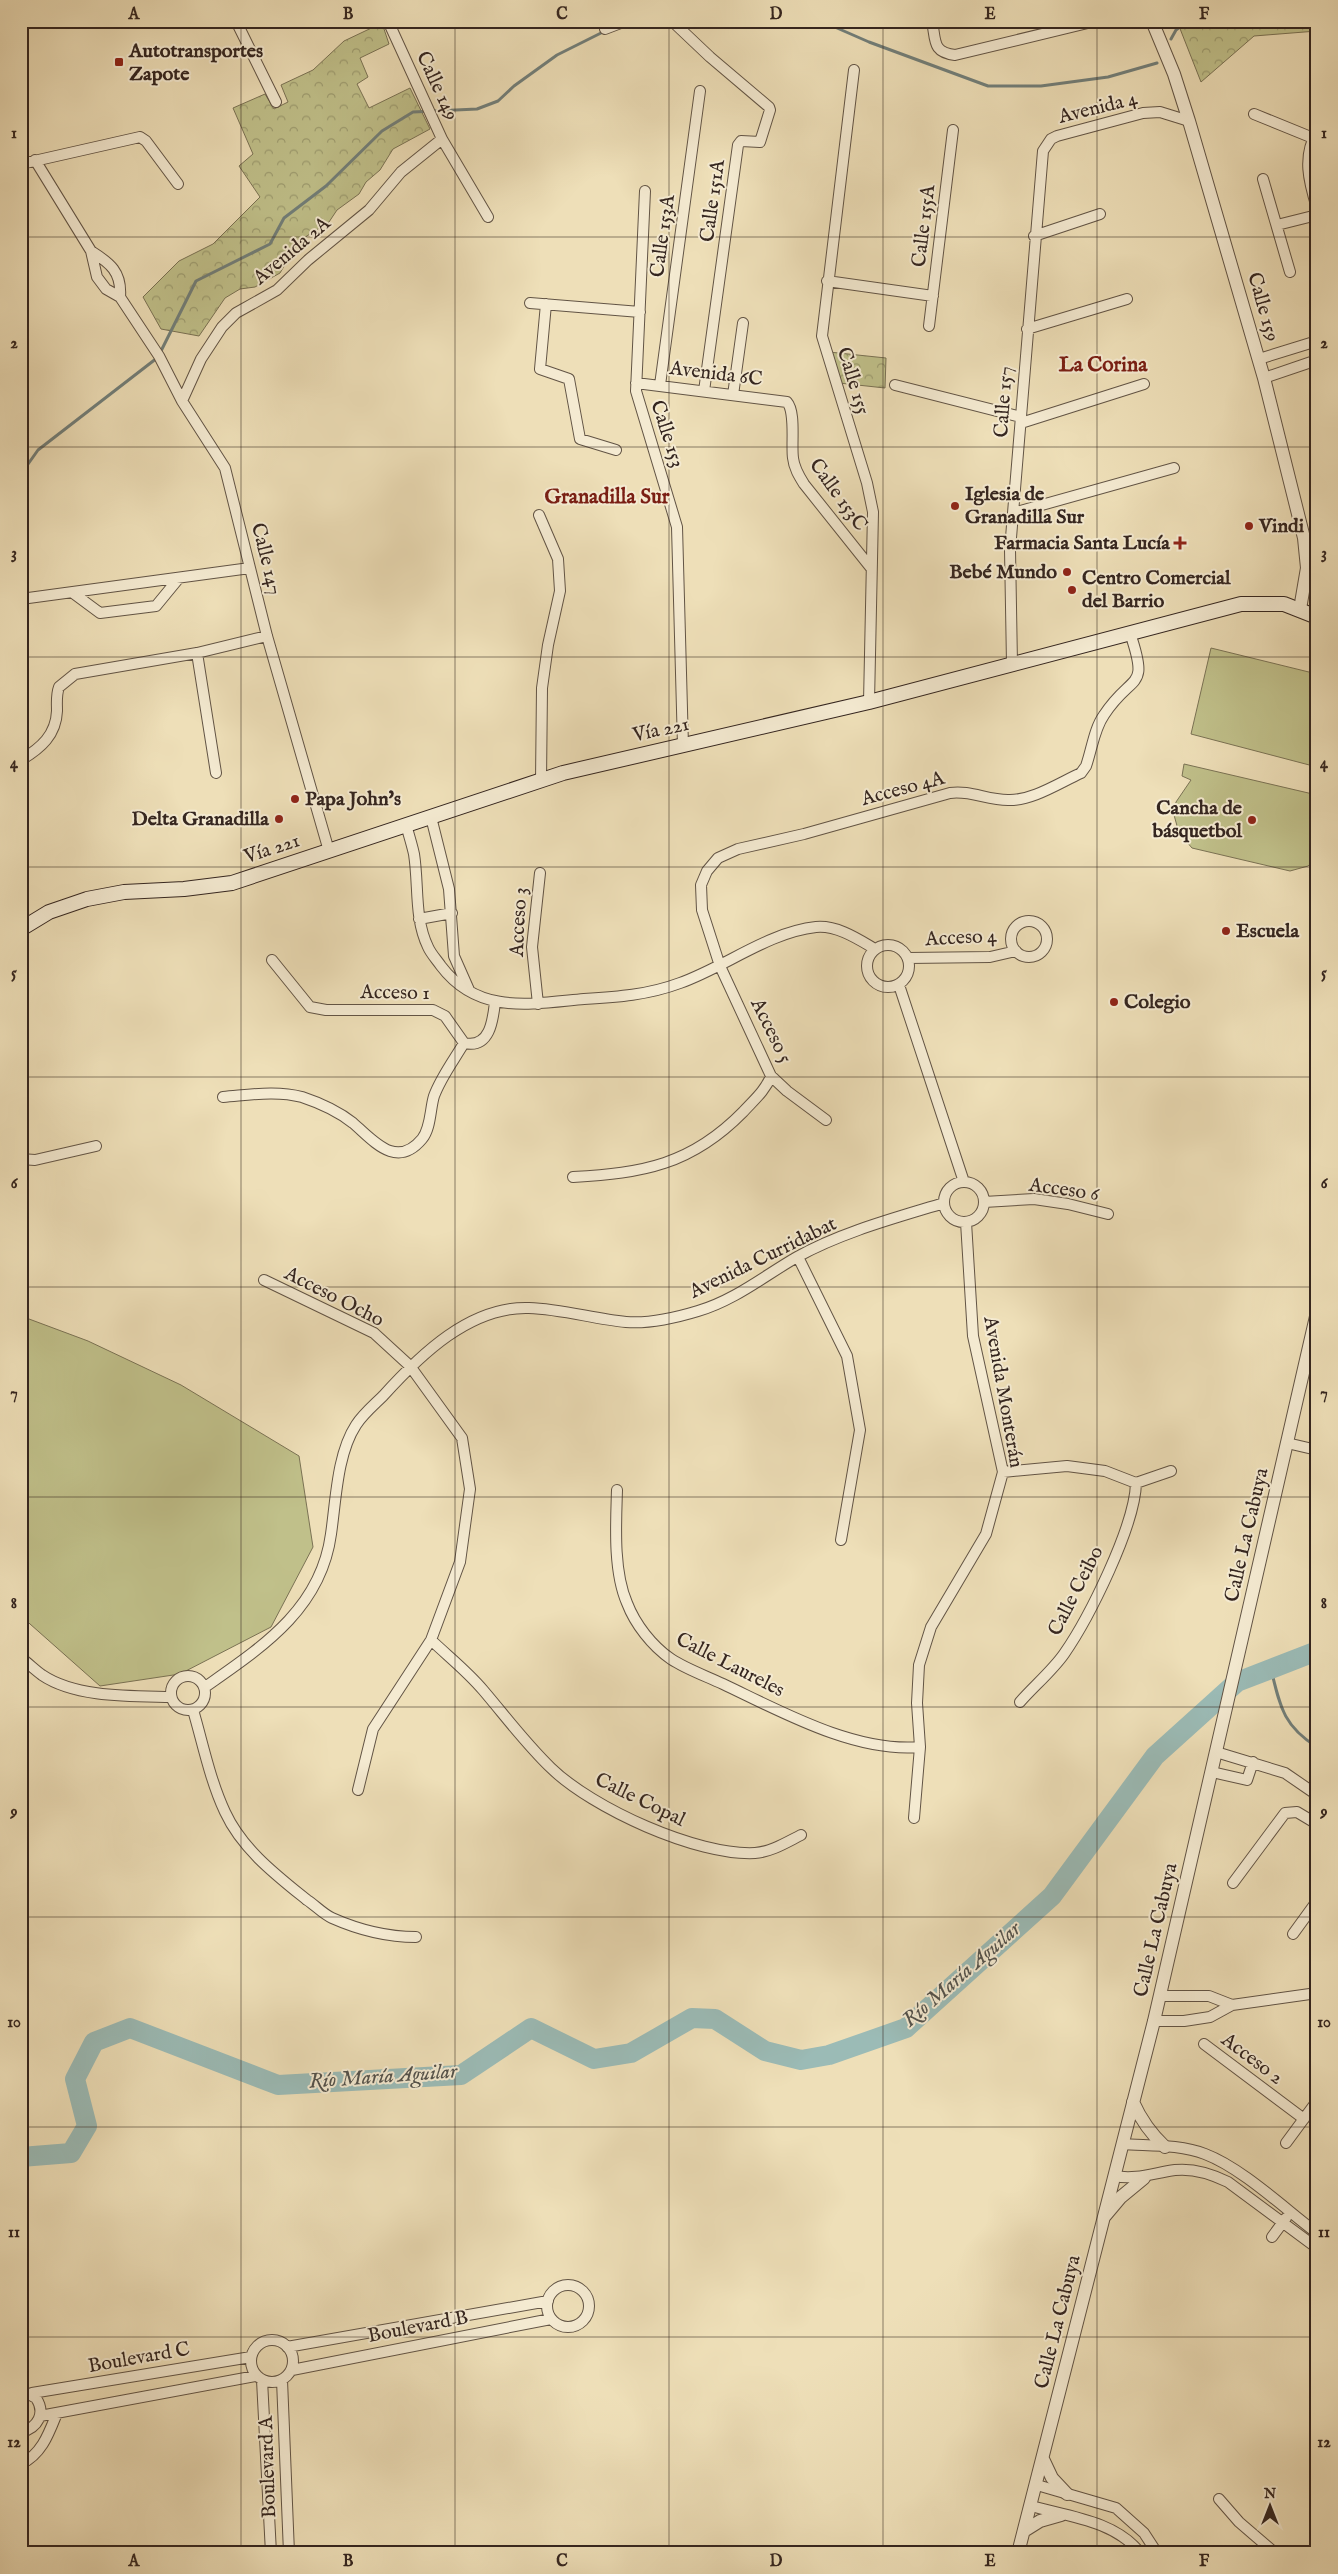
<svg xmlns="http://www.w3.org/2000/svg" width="1338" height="2574" viewBox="0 0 1338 2574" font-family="'IM FELL English',serif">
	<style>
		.grass { fill: #c0c08a; stroke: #7a7254 }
		.forest { fill: url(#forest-crowns); stroke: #7a7254 }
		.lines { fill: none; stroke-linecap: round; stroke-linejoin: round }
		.stream { stroke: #727f7a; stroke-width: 3 }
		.river { stroke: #9bbbb6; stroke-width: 20 }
		.minor-casing { stroke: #625445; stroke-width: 12 }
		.tertiary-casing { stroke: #625445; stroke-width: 14 }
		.secondary-casing { stroke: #34251f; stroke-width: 16 }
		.minor { stroke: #f4ead1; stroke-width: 10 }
		.tertiary { stroke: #f4ead1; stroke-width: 12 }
		.secondary { stroke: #f4ead1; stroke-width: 14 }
		.grid { fill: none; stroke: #34251f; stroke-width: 1; stroke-opacity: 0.55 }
		.poi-dot { fill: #8f2418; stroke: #f4ead1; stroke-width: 2 }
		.labels { text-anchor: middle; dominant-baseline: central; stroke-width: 4; stroke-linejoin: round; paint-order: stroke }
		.poi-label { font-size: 20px; font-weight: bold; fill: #34251f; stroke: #f4ead1; text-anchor: start }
		.street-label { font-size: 20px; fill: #34251f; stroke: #f4ead1 }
		.neighbourhood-label { font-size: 21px; font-weight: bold; fill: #7a1f14; stroke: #f4ead1 }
		.water-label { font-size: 21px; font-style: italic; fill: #53524c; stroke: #f4ead1 }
		.neatline { fill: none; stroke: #34251f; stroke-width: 2 }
		.grid-label { font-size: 16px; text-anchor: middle; font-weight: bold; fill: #34251f }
	</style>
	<defs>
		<pattern id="forest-crowns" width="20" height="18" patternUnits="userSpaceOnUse" patternTransform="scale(1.25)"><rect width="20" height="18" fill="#c0c08a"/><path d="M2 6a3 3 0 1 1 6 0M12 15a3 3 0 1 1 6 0" fill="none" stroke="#9d9c70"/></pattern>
	</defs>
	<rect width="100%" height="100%" fill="#eedfb8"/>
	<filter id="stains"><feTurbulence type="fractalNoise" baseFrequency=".004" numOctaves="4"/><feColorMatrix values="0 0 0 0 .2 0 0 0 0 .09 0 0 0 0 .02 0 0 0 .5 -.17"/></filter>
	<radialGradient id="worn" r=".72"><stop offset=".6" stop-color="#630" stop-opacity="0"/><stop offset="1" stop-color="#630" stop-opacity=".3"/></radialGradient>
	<path class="grass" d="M1211,648l106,26v93l-126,-33z
		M1184,764l133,31v63l-9,8 -18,5 -98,-23 -13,-15 -5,-18 2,-13 15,-22 -9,-4z
		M21,1316l67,25 93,44 118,71 14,91 -42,80 -91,47 -80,12 -79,-70z"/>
	<path class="forest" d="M1177,21h140v10l-63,5 -53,46z
		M382,23l7,21 -29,14 8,19 -11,7 12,24 41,-20 20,41 -37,20 -13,21 -14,12 -7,12 -22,16 -8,12 -30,19 -19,32 -25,14 -15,2 -15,9 -26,38 -38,-7 -18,-32 36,-36 34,-17 47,-47 -21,-31 14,-12 -20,-46 32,-14 9,15 14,-7 -7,-17 32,-15 31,-29z
		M829,352l57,6 -1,30 -46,-5z"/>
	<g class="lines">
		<path class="stream" d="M700,21h22
			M821,21l48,21 119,44h53l67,-9 49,-14
			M626,26l16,-5
			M1171,39l5,-9 11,-9
			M160,353l36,-72 74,-37 14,-26 42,-32 56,-55 31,-19 64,-3 21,-8 16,-15 43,-31 48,-24
			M21,474l17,-24 119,-92
			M1271,1669c9,37 12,57 46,78"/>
		<path class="river" d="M21,2157l50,-4 16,-27 -12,-47 19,-37 36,-14 148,57 183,-10 70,-47 63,31 37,-6 61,-35 23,1 50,32 36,9 28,-5 77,-27 146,-132 103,-140 82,-74 80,-31"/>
		<defs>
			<path id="minor" d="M236,21l40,81
				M388,21l54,118 46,78
				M672,21l38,36 59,50 1,3 -10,32 -19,-1 -3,4 -34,246
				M932,21c4,20 0,31 23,34l141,-34
				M605,29l21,-8
				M854,70l-32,266 45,147 6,29 -4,190
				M1254,114l59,24
				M1317,132c-15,24 -8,50 0,76
				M35,160l56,91 6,26 9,12 14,8
				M21,164l119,-27 6,4 32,43
				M1263,179l27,93
				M645,191l-9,200 41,136 6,219
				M1277,225l40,-10
				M1034,236l66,-22
				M91,251c19,12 31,21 29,46
				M827,281l106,15
				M120,297l39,59 23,45 43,67 42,168 62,215
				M530,303l110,9
				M546,304l-6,65 29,10 11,60 36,11
				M929,326l24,-196
				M1027,329l100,-30
				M1259,359l58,-18
				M1264,378l53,-18
				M636,383l151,19c9,10 4,42 6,56 1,10 6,18 11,26l67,84
				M660,385l40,-294
				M895,385l126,32
				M733,395l10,-72
				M182,401l19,-42 21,-32 14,-14 41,-23 31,-30 61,-50 32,-38 41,-33
				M1021,423l123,-39
				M1013,513l161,-45
				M539,515l19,44 2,32 -12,54 -6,43 -1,93
				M73,593l27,20 56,-7 23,-28
				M21,599l229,-31
				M197,653l19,120
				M1012,664l-2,-114 3,-37 30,-362 8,-12 6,-3 86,-23 17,-1 29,9
				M21,760c20,-12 35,-25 36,-49 0,-8 -1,-16 2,-24l16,-13 122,-21 70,-17
				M431,817l18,72 5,67 15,34
				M406,825c3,10 6,20 8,29 5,32 0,64 14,93 3,7 9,13 13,19 37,49 89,38 143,33 33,-2 64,-4 96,-16 45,-16 89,-51 136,-56 21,-2 42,12 59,22
				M419,919l33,-6
				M1011 939a18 18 0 1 1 36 0a18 18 0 1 1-36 0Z
				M867 966a21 21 0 1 1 42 0a21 21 0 1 1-42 0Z
				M908,958l82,-1 26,-6
				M272,960l38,47 16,3h107l12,6 19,27c26,6 29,-23 31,-41
				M899,985l65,197
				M538,1004l-6,-57 8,-74
				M223,1097c26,-2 53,-7 79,0 18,6 36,14 51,26 20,17 43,47 69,16 9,-11 8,-30 12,-43 7,-19 20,-36 30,-53
				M826,1120l-39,-29 -16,-15 -51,-110 -18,-56 -1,-25 6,-14 11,-13 20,-9 66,-15 146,-41c20,-3 37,7 58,7 24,1 51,-17 73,-27l5,-7c6,-17 8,-37 18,-51 28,-43 46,-23 26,-82
				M21,1159l14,1 61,-14
				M573,1177c70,-4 118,-12 170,-65 11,-12 22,-21 28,-36
				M944 1202a20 20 0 1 1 40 0a20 20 0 1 1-40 0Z
				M984,1202l50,-3 34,5 40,10
				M798,1257l49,99 13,74 -19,110
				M264,1280l110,53 36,33 52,72 8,51 -10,73 -29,78 -58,89 -15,61
				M1287,1443l30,7
				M1003,1472l64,-6 38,5 31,12 35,-12
				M617,1490c-1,33 -4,81 10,113 8,21 25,43 44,56 15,10 35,17 52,25 57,27 132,69 197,63
				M431,1640c18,17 37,32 52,50 23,27 43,54 68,78 41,40 146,88 204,85 16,-1 32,-11 46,-18
				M21,1658c7,5 14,12 21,17 34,23 90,21 129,22
				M171 1693a17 17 0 1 1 34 0a17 17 0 1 1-34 0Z
				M205,1687c57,-40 116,-78 126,-153 5,-34 6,-80 25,-109 7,-11 18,-20 27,-29 37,-41 87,-90 146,-88 33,1 65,11 97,14 24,2 49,-4 72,-11 37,-11 66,-35 99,-54 45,-25 98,-39 147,-54
				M1020,1702c14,-16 32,-31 44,-48 25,-36 71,-128 72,-171
				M193,1710c10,34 17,70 32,102 17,37 51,63 82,88 8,5 16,14 25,18 27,12 54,19 84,19
				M1216,1752l69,21 32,22
				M1212,1772l35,8 6,-18
				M914,1818l6,-71 -3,-44 2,-38 12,-38 55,-93 17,-62 -30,-136 -7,-114
				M1233,1883l52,-70 12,-1 20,12
				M1293,1934l24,-33
				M1160,1996h49l23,9
				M1154,2021h30l26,-4 22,-12 85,-12
				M1204,2044l100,75
				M1286,2143l31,-42
				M1122,2144c26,2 58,0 83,10 37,14 80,55 112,79
				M1114,2176c23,4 39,-3 61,-6 19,-2 37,4 53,12l89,66
				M1272,2237l14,-19
				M547 2306a21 21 0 1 1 42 0a21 21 0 1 1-42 0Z
				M251 2361a21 21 0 1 1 42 0a21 21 0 1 1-42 0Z
				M287,2347l261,-46
				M292,2370l259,-51
				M262,2380l9,173
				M282,2380l7,173
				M21,2390l15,8c10,15 2,30 -15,34
				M32,2393l219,-36
				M40,2416l216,-40
				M21,2464c21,-10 28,-31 36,-51
				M1037,2485l79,23 28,25 13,20
				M1219,2499l20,23 36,31
				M1031,2506c36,10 85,15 109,47"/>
			<path id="tertiary" d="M1152,21l22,53 15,47 75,257 40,160 3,30 -7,41
				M1133,2102c8,18 17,31 32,45
				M1105,2216l16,-19 23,-19
				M1043,2459l9,19 15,16
				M1024,2531l16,-10 21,-6
				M1018,2553l136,-532 163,-709"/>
			<path id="secondary" d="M21,929l28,-17 38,-13 37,-7 60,-3 48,-6 331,-110 306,-71 372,-98h43l33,13"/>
		</defs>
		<use href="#minor" class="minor-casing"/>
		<use href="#tertiary" class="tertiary-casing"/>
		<use href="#secondary" class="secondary-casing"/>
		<use href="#minor" class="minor"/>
		<use href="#tertiary" class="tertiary"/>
		<use href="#secondary" class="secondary"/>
	</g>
	<path class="grid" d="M241,21v2532M455,21v2532M669,21v2532M883,21v2532M1097,21v2532M21,237h1296M21,447h1296M21,657h1296M21,867h1296M21,1077h1296M21,1287h1296M21,1497h1296M21,1707h1296M21,1917h1296M21,2127h1296M21,2337h1296"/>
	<g class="poi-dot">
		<rect x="114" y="57" width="10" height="10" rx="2.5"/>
		<circle cx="955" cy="506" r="5"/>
		<circle cx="1249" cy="526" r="5"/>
		<path d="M1177.5 535.5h5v5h5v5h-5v5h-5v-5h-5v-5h5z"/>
		<circle cx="1067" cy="572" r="5"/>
		<circle cx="1072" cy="590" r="5"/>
		<circle cx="295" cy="799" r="5"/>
		<circle cx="279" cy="819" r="5"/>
		<circle cx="1252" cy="820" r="5"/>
		<circle cx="1226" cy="931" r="5"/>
		<circle cx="1114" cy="1002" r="5"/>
	</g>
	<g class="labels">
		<g class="poi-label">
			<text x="129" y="51">Autotransportes<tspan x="129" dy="23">Zapote</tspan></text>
			<text x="965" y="494">Iglesia de<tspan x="965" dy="23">Granadilla Sur</tspan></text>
			<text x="1259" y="526">Vindi</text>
			<text x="1170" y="543" text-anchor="end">Farmacia Santa Lucía</text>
			<text x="1057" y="572" text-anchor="end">Bebé Mundo</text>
			<text x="1082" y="578">Centro Comercial<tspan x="1082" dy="23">del Barrio</tspan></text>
			<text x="305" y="799">Papa John's</text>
			<text x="1242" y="808" text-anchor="end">Cancha de<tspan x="1242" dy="23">básquetbol</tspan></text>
			<text x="269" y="819" text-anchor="end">Delta Granadilla</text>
			<text x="1236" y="931">Escuela</text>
			<text x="1124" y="1002">Colegio</text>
		</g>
		<g class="street-label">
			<text transform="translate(437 86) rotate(65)">Calle 149</text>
			<text transform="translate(1098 108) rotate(-14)">Avenida 4</text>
			<text transform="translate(713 201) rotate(-82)">Calle 151A</text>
			<text transform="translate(924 226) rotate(-83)">Calle 155A</text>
			<text transform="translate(663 236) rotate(-82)">Calle 153A</text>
			<text transform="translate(292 251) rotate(-40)">Avenida 2A</text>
			<text transform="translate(1263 307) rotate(74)">Calle 159</text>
			<text transform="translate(716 374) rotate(7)">Avenida 6C</text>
			<text transform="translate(853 381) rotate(73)">Calle 155</text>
			<text transform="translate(1004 402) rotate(-86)">Calle 157</text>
			<text transform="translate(667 434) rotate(72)">Calle 153</text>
			<text transform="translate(838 495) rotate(54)">Calle 153C</text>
			<text transform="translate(266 559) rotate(76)">Calle 147</text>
			<text transform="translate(661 730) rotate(-12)">Vía 221</text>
			<text transform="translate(903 789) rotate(-15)">Acceso 4A</text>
			<text transform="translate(272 849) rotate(-18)">Vía 221</text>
			<text transform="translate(519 922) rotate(-87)">Acceso 3</text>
			<text transform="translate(961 938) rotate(-3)">Acceso 4</text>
			<text transform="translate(395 993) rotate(1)">Acceso 1</text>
			<text transform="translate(771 1031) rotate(64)">Acceso 5</text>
			<text transform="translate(1064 1190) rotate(8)">Acceso 6</text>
			<text transform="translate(763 1258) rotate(-26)">Avenida Curridabat</text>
			<text transform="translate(334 1297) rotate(27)">Acceso Ocho</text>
			<text transform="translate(1003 1392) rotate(80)">Avenida Monterán</text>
			<text transform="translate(1247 1535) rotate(-77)">Calle La Cabuya</text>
			<text transform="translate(1076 1591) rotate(-63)">Calle Ceibo</text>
			<text transform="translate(730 1665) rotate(27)">Calle Laureles</text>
			<text transform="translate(640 1800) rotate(26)">Calle Copal</text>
			<text transform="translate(1156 1930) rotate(-77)">Calle La Cabuya</text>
			<text transform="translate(1252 2059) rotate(37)">Acceso 2</text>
			<text transform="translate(1058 2322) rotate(-76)">Calle La Cabuya</text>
			<text transform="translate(418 2327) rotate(-11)">Boulevard B</text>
			<text transform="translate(139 2358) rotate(-10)">Boulevard C</text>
			<text transform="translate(268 2467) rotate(-92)">Boulevard A</text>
		</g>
		<g class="neighbourhood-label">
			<text x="1103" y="365">La Corina</text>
			<text x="607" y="497">Granadilla Sur</text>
		</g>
		<g class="water-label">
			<text transform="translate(962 1975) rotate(-41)">Río María Aguilar</text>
			<text transform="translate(383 2077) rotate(-4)">Río María Aguilar</text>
		</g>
	</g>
	<rect width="1338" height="2574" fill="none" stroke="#eedfb8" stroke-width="55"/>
	<g transform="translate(1270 2506)" stroke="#f4ead1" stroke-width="4" paint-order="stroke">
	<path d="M0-4L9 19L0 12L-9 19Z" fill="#34251f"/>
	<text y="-8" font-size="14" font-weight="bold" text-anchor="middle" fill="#34251f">N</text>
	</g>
	<rect x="28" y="28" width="1282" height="2518" class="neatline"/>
	<g class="grid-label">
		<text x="134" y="19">A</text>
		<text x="348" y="19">B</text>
		<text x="562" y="19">C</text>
		<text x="776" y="19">D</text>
		<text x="990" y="19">E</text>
		<text x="1204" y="19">F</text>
		<text x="14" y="138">1</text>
		<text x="1324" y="138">1</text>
		<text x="14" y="348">2</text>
		<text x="1324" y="348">2</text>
		<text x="14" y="558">3</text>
		<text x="1324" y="558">3</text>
		<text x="14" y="768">4</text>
		<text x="1324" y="768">4</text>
		<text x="14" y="978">5</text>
		<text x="1324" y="978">5</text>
		<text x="14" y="1188">6</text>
		<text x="1324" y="1188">6</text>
		<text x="14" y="1398">7</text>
		<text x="1324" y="1398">7</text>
		<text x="14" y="1608">8</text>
		<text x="1324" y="1608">8</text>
		<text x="14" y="1817">9</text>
		<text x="1324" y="1817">9</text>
		<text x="14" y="2027">10</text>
		<text x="1324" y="2027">10</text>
		<text x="14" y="2237">11</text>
		<text x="1324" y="2237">11</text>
		<text x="14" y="2447">12</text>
		<text x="1324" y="2447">12</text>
		<text x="134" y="2566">A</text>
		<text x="348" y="2566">B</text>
		<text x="562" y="2566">C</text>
		<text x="776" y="2566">D</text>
		<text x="990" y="2566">E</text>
		<text x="1204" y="2566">F</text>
	</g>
	<rect width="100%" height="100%" filter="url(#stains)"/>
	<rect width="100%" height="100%" fill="url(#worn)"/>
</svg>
